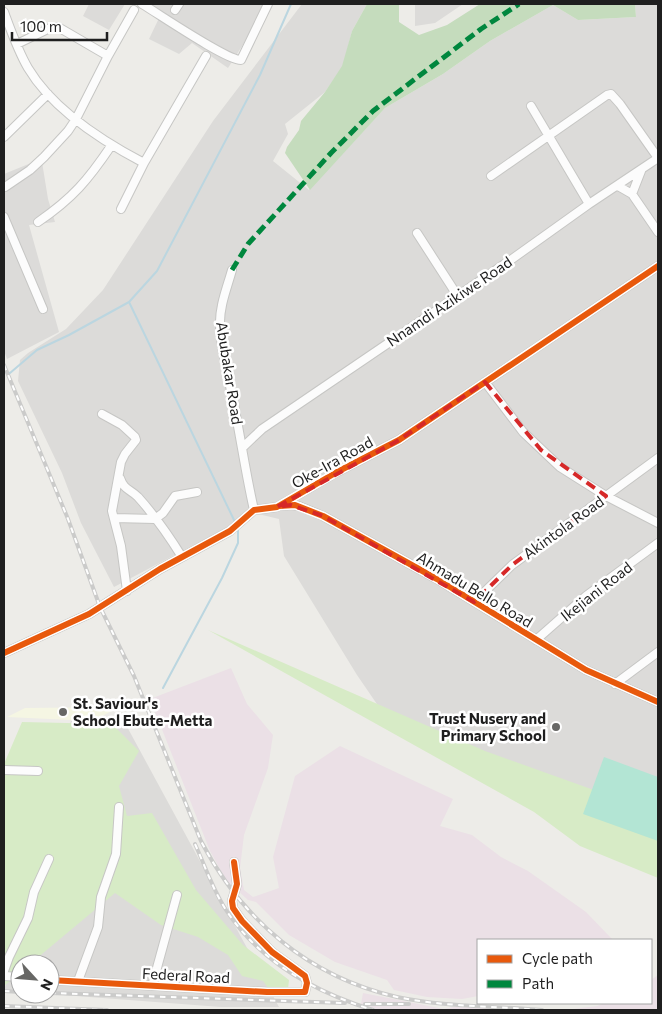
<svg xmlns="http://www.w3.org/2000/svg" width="662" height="1014" viewBox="0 0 662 1014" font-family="Commissioner,sans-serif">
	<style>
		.residential { fill: #dcdbd9 }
		.industrial { fill: #ebe0e6 }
		.education { fill: #f5f6e3 }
		.grass { fill: #d7ebc6 }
		.forest { fill: #c5dcbd }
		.pitch { fill: #b3e5d4 }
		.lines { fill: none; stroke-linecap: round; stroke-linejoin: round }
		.stream { stroke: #bbd6e0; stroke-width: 2 }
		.street-casing { stroke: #c6c6c4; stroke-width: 10 }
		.street { stroke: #fcfcfc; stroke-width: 8 }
		.rail-casing { stroke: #cbcbca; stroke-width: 4 }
		.rail { stroke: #fff; stroke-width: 2; stroke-dasharray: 5.5; stroke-linecap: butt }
		.quiet { stroke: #00873e; stroke-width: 5; stroke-dasharray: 10 5; stroke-linecap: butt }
		.cycleway-casing { stroke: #fff; stroke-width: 9 }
		.cycleway { stroke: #e8590c; stroke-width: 6 }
		.marked { fill: none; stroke: #d62828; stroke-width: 4; stroke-dasharray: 10 6; stroke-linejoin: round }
		.poi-dot { fill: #676765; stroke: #fff; stroke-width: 2 }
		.labels { text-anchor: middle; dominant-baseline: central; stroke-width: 5; stroke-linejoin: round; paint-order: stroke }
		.street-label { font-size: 15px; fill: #1f1f1f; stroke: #fff }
		.poi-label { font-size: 15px; font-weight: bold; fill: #1f1f1f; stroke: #fff; text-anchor: start }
	</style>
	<rect width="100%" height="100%" fill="#edece8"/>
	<path class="residential" d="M89,4h36l-16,26 -26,-14z
		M144,4h125l-41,64 -36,-25 -13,11 -30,-15 12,-25z
		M302,4h65l-15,27 -9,35 -18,26 -40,32 3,10 -15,27 36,29 76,-82 58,-34 47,-33 63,-36 25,15 58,-3 -1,-13h23v832l-277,-126 -24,-35 -73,-119 -5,-37 -25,-6 -140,74 -33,-64 -19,-50 -44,-92 2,-21 8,-7 38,-24 37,-39 110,-169z
		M415,4h48l-28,19 -20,3z
		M36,161l6,1 6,37 7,23 -26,3 30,107 -52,27 -3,-8v-177z
		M71,721l54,2 154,284h-58l-171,-13v-30h-30v28l-16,-1 46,-202z"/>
	<path class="industrial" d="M231,668l16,36 26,31 -5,33 -24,67 -4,33 4,22 9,7 26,-9 -6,-31 22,-81 45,-30 113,53 -13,27 32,9 29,22 27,14 58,41 27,28h-135v56l-16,3 -35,-2 -33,-7 -7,-10 -52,-18 -46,-27 -33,-33 -8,-2 -22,-20 -16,-29 -60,-152z
		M658,975v35h-298l3,-17 81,16 19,-4 102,5 32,-4 8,-3h46v-23z"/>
	<path class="education" d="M119,707l-26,14 -86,-4 18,-9z"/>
	<path class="grass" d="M208,630l277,121 173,62v65l-78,-32 -46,-34z
		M22,722l90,2 27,27 -20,35 8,30 25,-3 44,77 47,55 46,35 -1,9 -14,7 -11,-15 -21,-5 -14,-21 -30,-18 -37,-12 -46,-32 -85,71h-10v9l-16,13v-21l3,-5 -3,-2v-194z"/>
	<path class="forest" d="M367,4h32v18l20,13 28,-10 33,-21h155l1,13 -58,3 -25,-15 -63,36 -47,33 -58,34 -75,82 -25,-37 2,-6 12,-17 2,-9 24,-29 17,-26 10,-35z"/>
	<path class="pitch" d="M604,757l54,20v64l-75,-27z"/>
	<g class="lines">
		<path class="stream" d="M129,302l106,220
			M4,372l6,1 27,-23 32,-15 60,-33 28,-31 103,-196 31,-71
			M163,688l59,-110 16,-35v-16"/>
		<defs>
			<path id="street" d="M142,4c17,10 84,56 99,56l27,-56
				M175,10l4,-6
				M4,12c7,19 14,39 24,56 25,42 74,73 116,95
				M108,56l26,-46
				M531,106l58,98
				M4,137l44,-43
				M491,176l116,-81 4,-1 9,10 38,54
				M618,186l14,8 26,38
				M5,187l25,-17 14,-13 24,-26 8,-12 32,-63 -50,-29h-6l-35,17
				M632,194l9,-23
				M121,209l23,-46 62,-107
				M4,217l39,92
				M38,222c35,-24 50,-42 73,-76
				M417,233l40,62
				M232,270c-5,18 -13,37 -12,56 1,26 9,53 14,79 7,35 12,70 20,105
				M485,382l38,50 37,35 46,29 52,27
				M102,414l20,11 13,12 1,3 -11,14 -4,8 -9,49 9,35 6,45
				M243,447l19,-18 250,-170 77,-55 69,-46
				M120,478c4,12 10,11 18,19 17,19 31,39 44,60
				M281,506l10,-1 8,1 24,10 114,63 149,91 72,32
				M114,518l41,1 8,-6 12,-17 22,-4
				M474,602l38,-37 146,-107
				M536,640l50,-44 72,-53
				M4,653l85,-39 71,-45 70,-38 24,-21 23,-3 60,-35 62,-32 259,-174
				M615,684l43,-32
				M4,770l34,1
				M4,971l5,-14 19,-39 6,-26 15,-33
				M4,976l16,1
				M50,980l217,12h38l2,-9 -2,-7 -33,-24 -30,-31 -9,-13 -1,-7 5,-17 -3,-22
				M78,981l20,-54 3,-30 15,-43 3,-47
				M152,986l25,-91"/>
		</defs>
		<use href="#street" class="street-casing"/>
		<use href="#street" class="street"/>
		<defs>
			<path id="rail" d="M4,365l64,154 32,88 34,69 67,165c41,79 108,136 196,156 47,10 97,9 145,13
				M195,844c10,22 18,46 31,66 34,52 89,82 147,100
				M4,991l16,1
				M50,993l295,10
				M365,1004h44
				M4,1006l103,4"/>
		</defs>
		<use href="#rail" class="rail-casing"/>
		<use href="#rail" class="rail"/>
		<path class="quiet" d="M232,270l16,-26 83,-91 42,-42 108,-82 38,-25"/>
		<defs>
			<path id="cycleway" d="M279,506l16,-1 28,11 114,63 149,91 72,32
				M4,653l85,-39 71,-45 70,-38 24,-21 23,-3 60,-35 62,-32 259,-174
				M50,980l217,12h38l2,-9 -2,-7 -33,-24 -30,-31 -9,-13 -1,-7 5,-17 -3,-22"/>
		</defs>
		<use href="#cycleway" class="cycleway-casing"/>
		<use href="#cycleway" class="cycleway"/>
	</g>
	<path class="marked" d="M485,382l56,68 65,46 -94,69 -38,37 -151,-86 -32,-11 -14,2 122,-67z"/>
	<g class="poi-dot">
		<circle cx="63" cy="712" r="5"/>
		<circle cx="556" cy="727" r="5"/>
	</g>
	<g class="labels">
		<g class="street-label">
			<text transform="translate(449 301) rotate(-34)">Nnamdi Azikiwe Road</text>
			<text transform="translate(230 373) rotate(81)">Abubakar Road</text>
			<text transform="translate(332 462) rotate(-29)">Oke-Ira Road</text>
			<text transform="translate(563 527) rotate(-36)">Akintola Road</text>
			<text transform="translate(475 589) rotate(31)">Ahmadu Bello Road</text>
			<text transform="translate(596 591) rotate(-38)">Ikejiani Road</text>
			<text transform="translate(186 975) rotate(3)">Federal Road</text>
		</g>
		<g class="poi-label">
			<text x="73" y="703">St. Saviour's<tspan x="73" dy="17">School Ebute-Metta</tspan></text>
			<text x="546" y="718" text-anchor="end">Trust Nusery and<tspan x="546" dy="17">Primary School</tspan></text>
		</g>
	</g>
	<rect width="662" height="1014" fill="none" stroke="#1f1f1f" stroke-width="10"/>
	<rect x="477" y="939" width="175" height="65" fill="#ffffff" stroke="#a5a5a5"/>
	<rect x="487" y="955" width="25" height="8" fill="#e8590c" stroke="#a5a5a5"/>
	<text x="522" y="964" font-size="15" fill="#1f1f1f">Cycle path</text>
	<rect x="487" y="980" width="25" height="8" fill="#00873e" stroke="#a5a5a5"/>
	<text x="522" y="989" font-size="15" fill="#1f1f1f">Path</text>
	<g transform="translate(35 979) rotate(116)"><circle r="24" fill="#ffffff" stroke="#a5a5a5"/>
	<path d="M0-4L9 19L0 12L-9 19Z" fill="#676765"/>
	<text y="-8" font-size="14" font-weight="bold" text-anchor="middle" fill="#1f1f1f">N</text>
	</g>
	<path d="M12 32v8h95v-8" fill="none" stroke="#1f1f1f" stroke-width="2.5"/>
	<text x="20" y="32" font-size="15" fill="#1f1f1f" stroke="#ffffff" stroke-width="4" paint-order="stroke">100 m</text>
</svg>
